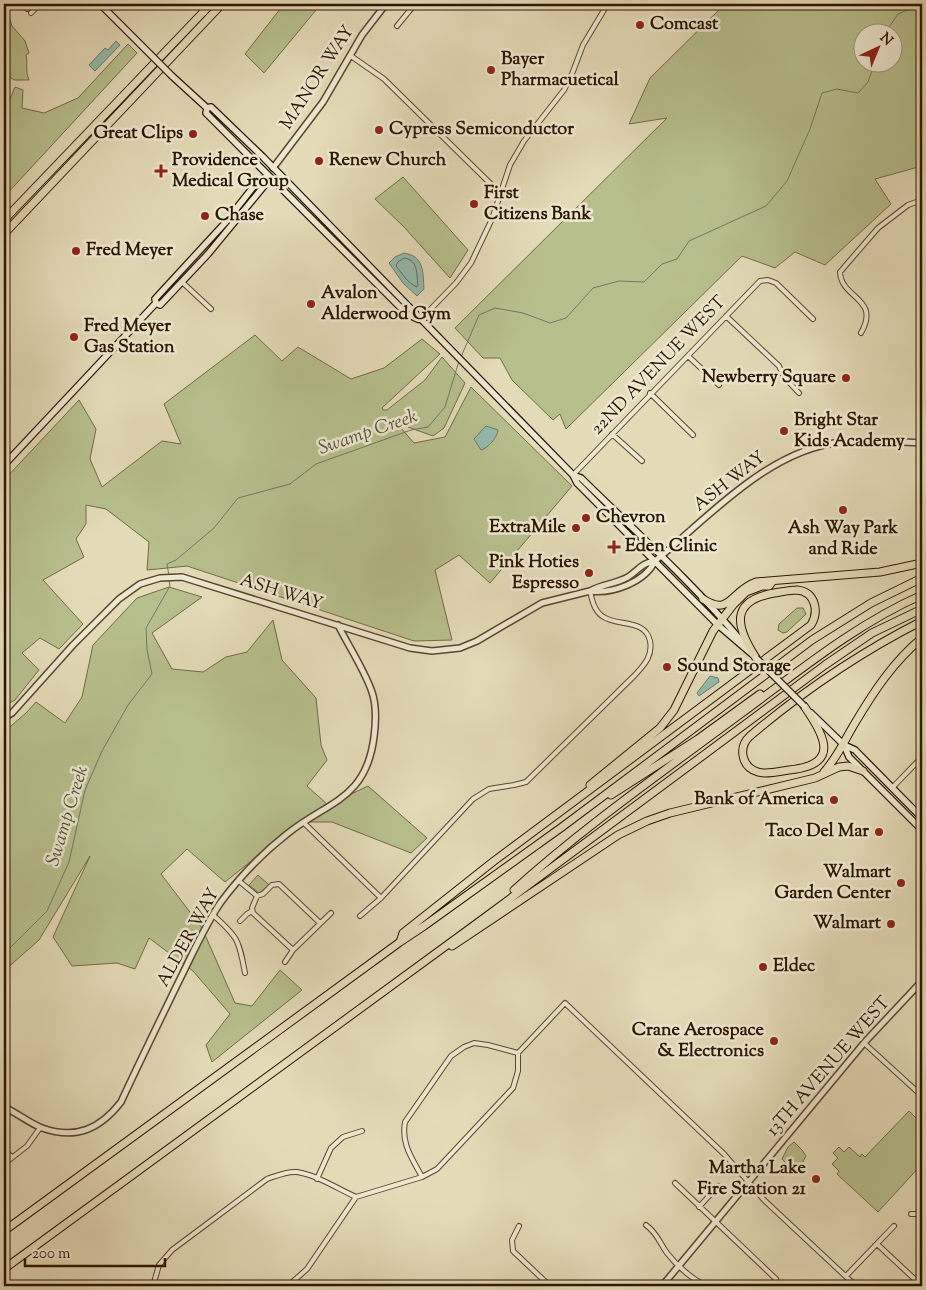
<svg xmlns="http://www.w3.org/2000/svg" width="926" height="1290" viewBox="0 0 926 1290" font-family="'Sorts Mill Goudy',serif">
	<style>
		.green { fill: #b7bf8d; stroke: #726a46; fill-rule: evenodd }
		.water { fill: #95bbad; stroke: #6b7968 }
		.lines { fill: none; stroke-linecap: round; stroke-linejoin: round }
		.shore { stroke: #616856; stroke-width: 1 }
		.stream { stroke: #6b7968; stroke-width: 1 }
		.minor-casing { stroke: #5b462e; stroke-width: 6 }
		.tertiary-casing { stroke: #5b462e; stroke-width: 8 }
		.secondary-casing { stroke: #2d1500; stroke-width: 8 }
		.motorway-casing { stroke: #2d1500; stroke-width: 9 }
		.minor { stroke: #ede8d1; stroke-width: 4 }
		.tertiary { stroke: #ede8d1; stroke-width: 5 }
		.secondary { stroke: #ede8d1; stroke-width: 5.5 }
		.motorway { stroke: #e4dbb8; stroke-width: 7 }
		.secondary-bridge-casing { stroke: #2d1500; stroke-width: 8; stroke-linecap: butt }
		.secondary-bridge { stroke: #ede8d1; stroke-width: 5.5 }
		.poi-dot { fill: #8f2418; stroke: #ede8d1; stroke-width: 2 }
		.labels { text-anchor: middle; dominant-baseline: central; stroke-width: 5; stroke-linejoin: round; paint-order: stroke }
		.poi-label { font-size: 18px; font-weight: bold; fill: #2d1500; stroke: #ede8d1; text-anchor: start }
		.street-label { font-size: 18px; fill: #2d1500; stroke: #ede8d1 }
		.water-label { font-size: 19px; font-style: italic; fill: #514f3d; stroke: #ede8d1 }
	</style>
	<rect width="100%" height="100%" fill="#e4dbb8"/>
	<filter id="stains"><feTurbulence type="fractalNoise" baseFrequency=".004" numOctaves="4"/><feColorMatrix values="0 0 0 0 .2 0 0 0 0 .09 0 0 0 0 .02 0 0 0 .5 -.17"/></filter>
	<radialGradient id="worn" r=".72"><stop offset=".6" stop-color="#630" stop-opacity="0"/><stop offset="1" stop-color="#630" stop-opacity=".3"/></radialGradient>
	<path class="green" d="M284,4h37l-57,69 -19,-19z
		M725,4h197v124l-5,8 5,4v26l-47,13 16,25 -66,61 -30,-13 -20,16 -33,-12 -176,173 -6,-15 -7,6 -41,-40 -12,-22h-17l-28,-30 212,-210 -38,6 21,-46zM864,32h30v30h-30z
		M9,17l3,9 13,15 4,12 -3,2c2,8 -1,16 3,25h-15l-10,-7v-55z
		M128,44l9,9 -133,144v-90l6,-8 5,-12 8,3 -1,18 22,5 34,-15z
		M403,177l65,73 -18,28 -46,-51 -29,-28z
		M255,335l27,26 16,-14 53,32 33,-11 38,-29 18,15 -58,54 1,2h4l38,-30 17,-23 23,26 -21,45 -11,8 -28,-10 -4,2 13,15 31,-6 26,-50 101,99 -82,97 -31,-28 -24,15 17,70 -38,1 -227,-75 -40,4 2,-28 -43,-33 -20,-4v19l-10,15 8,18 -41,23 40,44 -24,25 -19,-11 -18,15 17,17 -24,30 -11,6v-226l75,-80 17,29 -6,30 12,28 60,-46 19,3 -17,-40z
		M169,587l33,10 -50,36 20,36 31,3 23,-15 21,-5 26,-32 9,40 34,38 5,47 6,15 -20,26 21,19 40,-19 59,52 -16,15 -79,-31h-32l-75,60 -38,-33 -26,25 41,54 33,75 17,3 28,-36 22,20 -90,72 -6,-17 24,-31 -37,-43 -44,-33 -14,31 -18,-6 -45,3 -19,-29 37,-81 -51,84 -35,31v-239l22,-19 10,-11 29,21 17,-26 11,-52 44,-47z
		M797,608h6l3,6 -19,18 -4,1 -5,-3 1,-6z
		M258,875l11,10 -10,8 -10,-8z
		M909,1111l13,13v40l-44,48 -41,-38 2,-3 -7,-7 6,-6 -5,-5 6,-6 5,5 5,-5 11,10 2,-3 3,3z
		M794,1142l8,8 4,6 -5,9 -9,4 -10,-10 6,-12z"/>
	<path class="water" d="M116,41l4,4 -25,26 -6,-6 16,-17 3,2z
		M404,253c20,3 19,19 20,36l-7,7 -14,-13 -14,-20 6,-6z
		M486,426l12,4c-1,8 -10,18 -17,20l-7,-11z
		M710,676l8,2 1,4 -20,14 -2,-3z"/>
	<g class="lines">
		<path class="shore" d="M405,258c14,3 11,16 13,27l-1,2c-9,-3 -15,-14 -21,-21l2,-4z"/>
		<path class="stream" d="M886,32l12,-18 24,-10
			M461,357l18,-42 16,-7 28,5 27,10 16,-5 27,-30 26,-7 25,1 18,-18 15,-5 12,-18 77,-35 21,-25 23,-52 12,-36 15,-4 21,4 10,-11 7,-20
			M169,576l-2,-12 9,-4 38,-32 24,-30 52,-14 26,-20 95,-34 17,-3 17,-20 14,-46
			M4,954l43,-43 22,-49 16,-72 17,-39 26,-46 24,-31 -5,-24 -1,-22 24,-42 -1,-6"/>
		<defs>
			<path id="minor" d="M27,9l5,-5
				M31,13l9,-9
				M397,26l18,-22
				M351,56l33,23 116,114
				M182,282l29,27
				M726,316l53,50 5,11 15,16
				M420,320l36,-37 15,-20 21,-44 18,-54 14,-24 40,-51 8,-16 11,-29 21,-35
				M861,333c20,-35 -20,-34 -21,-61l38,-44 30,-23 14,-5
				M688,356l31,29
				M650,393l43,42
				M612,434l30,27
				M573,475l187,-194 8,-1 8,3 37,36
				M892,788l30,-31
				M304,823l77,75
				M239,881l18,15 6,-2 9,-9 7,-1 41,39
				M257,896l-5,12 1,5 40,37
				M213,915c25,22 26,25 32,58
				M360,916l21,-18 92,-99 16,-10 25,-4 12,-3 109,-107c9,-10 18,-19 15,-34 -5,-23 -34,-14 -48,-25 -8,-6 -10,-16 -12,-25
				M240,921l7,-7 5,-3
				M285,962l8,-12 38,-37
				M864,1043l58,53
				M4,1150l8,7
				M4,1164l23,-18 13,-18
				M422,1177c-10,-19 -21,-33 -17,-55l46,-66 13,-9 10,-4 14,2 30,8
				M317,1179l14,-31 12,-11 19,-6
				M675,1183l101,96
				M699,1207l19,-21
				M911,1214h9l2,2
				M646,1225c12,9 13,17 21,28 10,13 26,27 40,33
				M519,1226l-7,14 1,11 37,35
				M877,1244l45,42
				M846,1276l48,-50
				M444,1285l3,1
				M153,1286l6,-21 13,-15 95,-71c9,-3 20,-8 30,-7 20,3 41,17 59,25
				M283,1286l6,-1 18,-16 49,-72 66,-20 15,-8 76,-81 5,-17v-18l47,-50 159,151 40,46 92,86"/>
			<path id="tertiary" d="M273,168l50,-66 39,-67 24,-31
				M590,591c23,3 55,-9 65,-30 54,-44 114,-112 187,-119 27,-3 54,0 80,1
				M4,718l8,-5 61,-68 46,-46 21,-15 20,-6 22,-1 228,71 22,3 28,-3 17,-7 65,-38 48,-12c12,-7 26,-7 38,-14 11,-7 13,-14 27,-16
				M4,1107c13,6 25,16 38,21 34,12 58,1 79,-26 19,-41 39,-82 59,-123 13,-26 25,-54 41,-77 18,-24 43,-50 66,-68 41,-33 79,-34 87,-97 2,-15 3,-30 -2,-45 -8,-23 -23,-45 -34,-67
				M662,1286l202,-243 58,-62"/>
			<path id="secondary" d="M100,4l41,41
				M172,76l35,32 4,-1 52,50 310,318 4,8 6,6 135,136 35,30
				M207,108l-1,5 201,201 11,5
				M156,303l4,2 48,-51 56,-68 2,-9
				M4,465l152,-162 -1,-4 70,-76 33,-42 6,-2
				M573,475l8,3c55,54 113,106 162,165
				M811,713l33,32 11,5 67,68
				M844,745l5,12 73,73"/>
			<path id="motorway" d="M4,220l207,-216
				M4,234l218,-230
				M703,599c28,18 27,-8 53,-17l124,-10 42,-9
				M804,706c22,31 36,59 -15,64 -9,1 -22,5 -31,2 -17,-5 -20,-25 -8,-36 52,-44 111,-84 172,-115
				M824,772c15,-17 20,-31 31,-49 19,-32 39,-62 67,-85
				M590,785l70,-57 14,-18 39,-79 20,-26 13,-13 16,-6h7l4,-5
				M611,795l87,-56 62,-45
				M514,890c71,-64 150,-119 228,-177 57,-42 114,-89 180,-118
				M400,942l3,-9 91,-72 317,-236c8,-13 5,-33 -14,-35 -7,0 -16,2 -23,3 -45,8 -38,34 -18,65
				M452,946l166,-111 29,-14 23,-8 145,-35 24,-11 9,-1 15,5
				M4,1231l396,-289 24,-16 138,-99 250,-187 59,-37 51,-25
				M4,1269l476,-348 345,-256 47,-32 50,-24"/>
		</defs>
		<use href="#minor" class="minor-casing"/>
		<use href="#tertiary" class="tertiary-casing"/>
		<use href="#secondary" class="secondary-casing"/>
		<use href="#motorway" class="motorway-casing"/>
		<use href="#minor" class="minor"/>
		<use href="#tertiary" class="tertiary"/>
		<use href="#secondary" class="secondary"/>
		<use href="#motorway" class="motorway"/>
		<defs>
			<path id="secondary-bridge" d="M141,45l31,31
				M756,658l48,48"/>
		</defs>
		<use href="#secondary-bridge" class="secondary-bridge-casing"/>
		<use href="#secondary-bridge" class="secondary-bridge"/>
	</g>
	<g class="poi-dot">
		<circle cx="640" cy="25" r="5"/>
		<circle cx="491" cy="70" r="5"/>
		<circle cx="379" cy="130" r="5"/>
		<circle cx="193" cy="134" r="5"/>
		<circle cx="319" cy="161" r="5"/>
		<path d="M158.5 163.5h5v5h5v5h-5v5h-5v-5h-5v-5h5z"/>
		<circle cx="474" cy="204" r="5"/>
		<circle cx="205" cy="216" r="5"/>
		<circle cx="76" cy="251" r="5"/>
		<circle cx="311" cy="304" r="5"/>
		<circle cx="74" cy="337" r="5"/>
		<circle cx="846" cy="378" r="5"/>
		<circle cx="784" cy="431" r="5"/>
		<circle cx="843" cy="510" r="5"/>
		<circle cx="586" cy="518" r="5"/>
		<circle cx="576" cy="528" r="5"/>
		<path d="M611.5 539.5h5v5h5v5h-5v5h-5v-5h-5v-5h5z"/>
		<circle cx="589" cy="573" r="5"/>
		<circle cx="667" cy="667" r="5"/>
		<circle cx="834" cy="800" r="5"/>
		<circle cx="879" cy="832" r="5"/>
		<circle cx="901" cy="883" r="5"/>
		<circle cx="891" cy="924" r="5"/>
		<circle cx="763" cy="967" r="5"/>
		<circle cx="774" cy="1041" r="5"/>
		<circle cx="816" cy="1179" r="5"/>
	</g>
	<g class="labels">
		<g class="poi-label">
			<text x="650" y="25">Comcast</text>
			<text x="501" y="60">Bayer<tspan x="501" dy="21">Pharmacuetical</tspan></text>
			<text x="389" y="130">Cypress Semiconductor</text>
			<text x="183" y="134" text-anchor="end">Great Clips</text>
			<text x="172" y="161">Providence<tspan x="172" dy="21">Medical Group</tspan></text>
			<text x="329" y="161">Renew Church</text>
			<text x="484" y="194">First<tspan x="484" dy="21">Citizens Bank</tspan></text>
			<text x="215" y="216">Chase</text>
			<text x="86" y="251">Fred Meyer</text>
			<text x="321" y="294">Avalon<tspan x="321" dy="21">Alderwood Gym</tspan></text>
			<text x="84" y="327">Fred Meyer<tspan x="84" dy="21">Gas Station</tspan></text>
			<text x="836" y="378" text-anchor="end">Newberry Square</text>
			<text x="794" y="421">Bright Star<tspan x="794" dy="21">Kids Academy</tspan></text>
			<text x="596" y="518">Chevron</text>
			<text x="566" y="528" text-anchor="end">ExtraMile</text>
			<text x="843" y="529" text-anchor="middle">Ash Way Park<tspan x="843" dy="21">and Ride</tspan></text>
			<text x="625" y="547">Eden Clinic</text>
			<text x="579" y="563" text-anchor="end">Pink Hoties<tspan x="579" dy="21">Espresso</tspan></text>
			<text x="677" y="667">Sound Storage</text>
			<text x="824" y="800" text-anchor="end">Bank of America</text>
			<text x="869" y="832" text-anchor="end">Taco Del Mar</text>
			<text x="891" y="873" text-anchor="end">Walmart<tspan x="891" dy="21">Garden Center</tspan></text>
			<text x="881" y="924" text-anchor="end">Walmart</text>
			<text x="773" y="967">Eldec</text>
			<text x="764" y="1031" text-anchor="end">Crane Aerospace<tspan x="764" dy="21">&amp; Electronics</tspan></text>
			<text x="806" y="1169" text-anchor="end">Martha Lake<tspan x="806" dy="21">Fire Station 21</tspan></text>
		</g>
		<g class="street-label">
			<text transform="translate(318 78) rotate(-57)">MANOR WAY</text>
			<text transform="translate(659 366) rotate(-46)">22ND AVENUE WEST</text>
			<text transform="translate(730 482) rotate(-38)">ASH WAY</text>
			<text transform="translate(281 593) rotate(17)">ASH WAY</text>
			<text transform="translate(189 938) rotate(-61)">ALDER WAY</text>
			<text transform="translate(829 1067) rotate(-49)">13TH AVENUE WEST</text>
		</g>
		<g class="water-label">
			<text transform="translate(368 433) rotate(-19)">Swamp Creek</text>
			<text transform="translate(68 816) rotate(-73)">Swamp Creek</text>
		</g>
	</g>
	<rect width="926" height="1290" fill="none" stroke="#e4dbb8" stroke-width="20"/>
	<rect x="5" y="5" width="916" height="1280" fill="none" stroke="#2d1500" stroke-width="2.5"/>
	<rect x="10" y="10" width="906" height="1270" fill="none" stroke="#2d1500"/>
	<g transform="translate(878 48) rotate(44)"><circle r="24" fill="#ede8d1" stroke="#a0947d"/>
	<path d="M0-4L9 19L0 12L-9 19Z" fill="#8f2418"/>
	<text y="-8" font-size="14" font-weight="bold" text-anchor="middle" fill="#2d1500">N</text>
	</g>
	<path d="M25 1258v8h140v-8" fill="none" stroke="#2d1500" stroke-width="2.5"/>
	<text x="32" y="1258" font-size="15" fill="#2d1500" stroke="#ede8d1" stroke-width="4" paint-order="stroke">200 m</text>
	<rect width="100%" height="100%" filter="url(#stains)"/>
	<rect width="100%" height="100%" fill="url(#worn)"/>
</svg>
